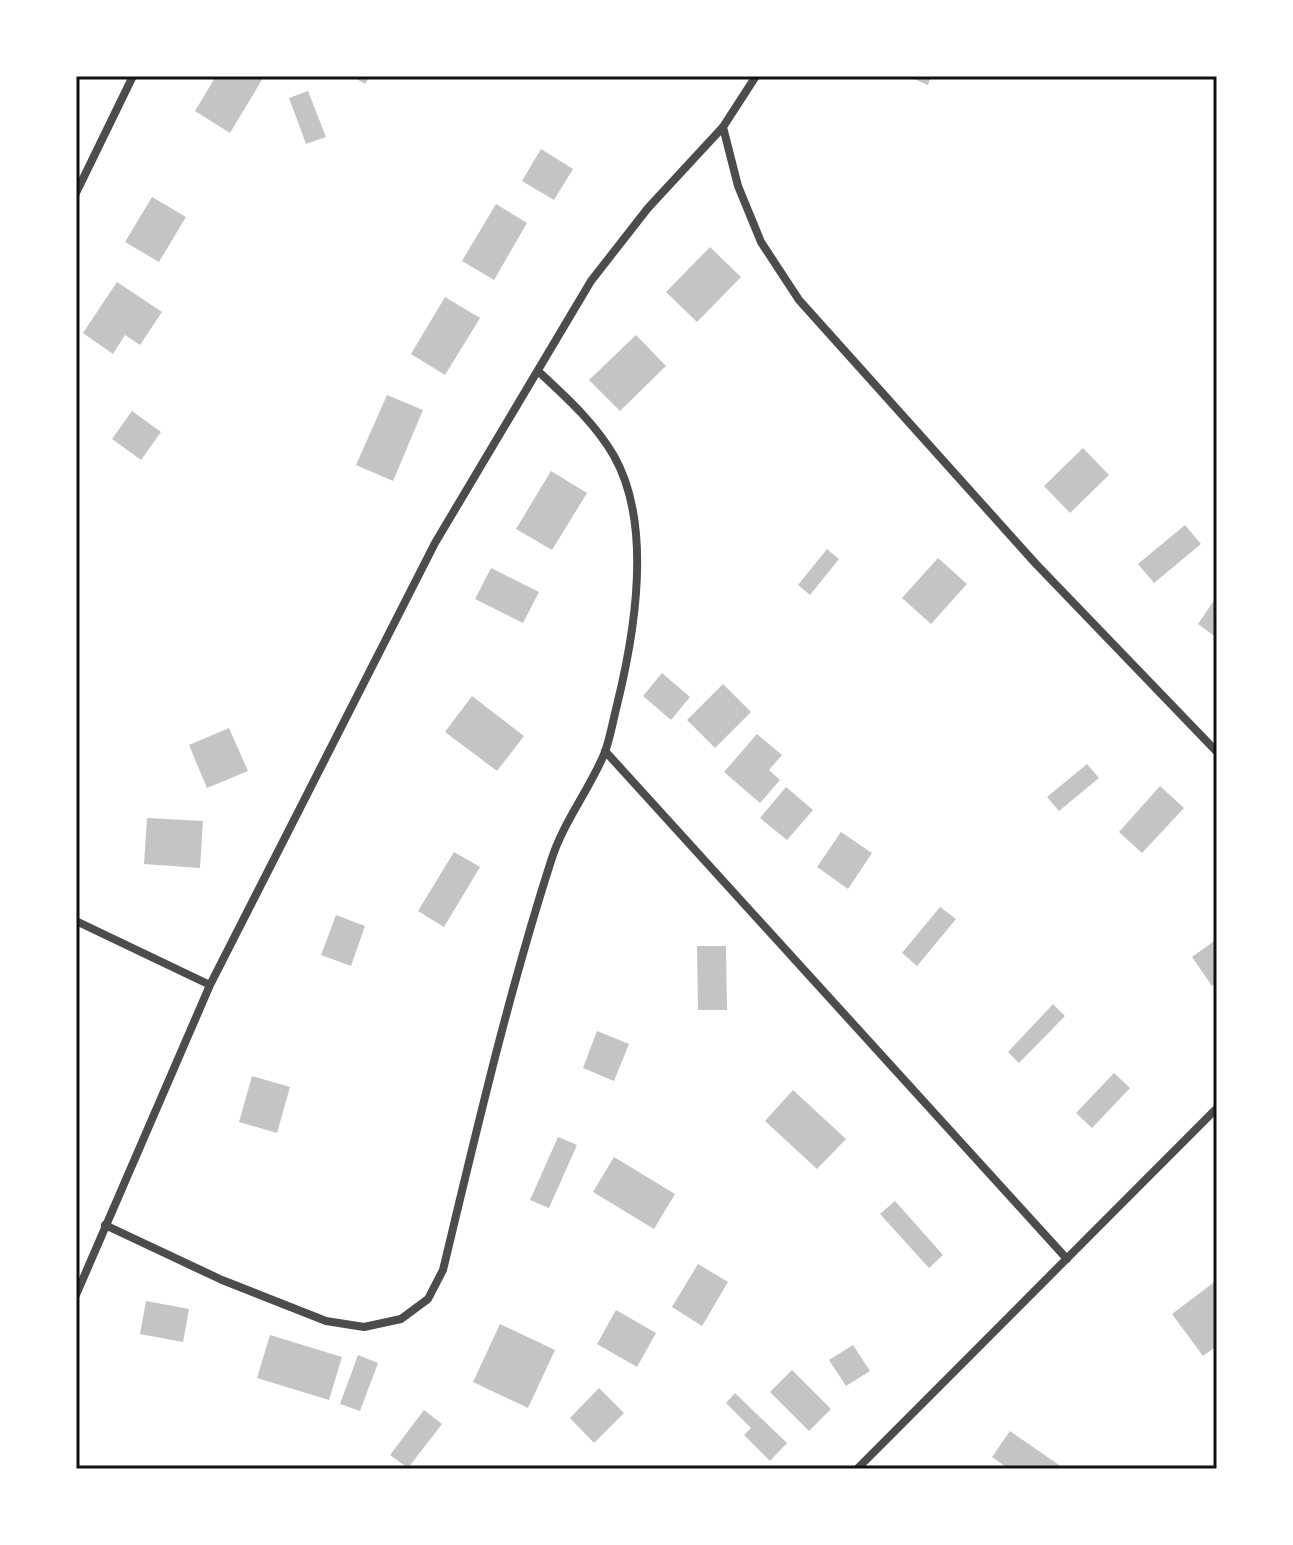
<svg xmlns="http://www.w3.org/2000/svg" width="1293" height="1545" viewBox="0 0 1293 1545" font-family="'DM Sans',sans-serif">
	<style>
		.building { fill: #c4c4c4 }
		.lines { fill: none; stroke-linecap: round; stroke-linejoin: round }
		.minor { stroke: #4c4c4c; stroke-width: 8 }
		.neatline { fill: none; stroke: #111; stroke-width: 3 }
	</style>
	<rect width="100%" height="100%" fill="#fff"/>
	<path class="building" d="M216,76l47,2 -33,55 -35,-22z
		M352,76h18l-5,8z
		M907,76h24l-3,9z
		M308,91l18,46 -20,7 -17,-46z
		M541,149l32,20 -19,31 -32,-19z
		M152,197l34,20 -27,45 -34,-20z
		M496,204l31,19 -33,57 -32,-19z
		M710,247l31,30 -44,45 -31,-30z
		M117,282l45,30 -22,33 -15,-10 -12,19 -30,-21z
		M445,297l35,21 -35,57 -34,-21z
		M636,335l30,31 -46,45 -31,-31z
		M387,395l36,15 -30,71 -37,-16z
		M132,411l29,21 -20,28 -29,-21z
		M1083,448l26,27 -39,38 -26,-27z
		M551,471l36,22 -35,57 -36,-21z
		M1185,525l16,19 -47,39 -16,-19z
		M827,549l12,10 -29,36 -12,-10z
		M938,558l29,26 -36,40 -29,-26z
		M491,568l48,24 -16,31 -48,-24z
		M1215,599l2,1v38l-19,-14z
		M662,673l28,24 -19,23 -28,-24z
		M723,684l28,28 -36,36 -28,-28z
		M472,696l52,40 -27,35 -52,-39z
		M229,728l19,43 -41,17 -18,-43z
		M757,734l25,21 -13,15 11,10 -20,23 -36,-31z
		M1087,764l12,14 -40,33 -12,-14z
		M1160,786l24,22 -42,45 -23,-21z
		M786,787l27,23 -26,30 -27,-22z
		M147,818l56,3 -3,47 -56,-4z
		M841,832l31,21 -24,36 -31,-22z
		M454,852l26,15 -36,60 -26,-16z
		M940,907l16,12 -39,47 -15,-13z
		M336,915l29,11 -14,40 -30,-11z
		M1217,939v43l-5,4 -20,-29z
		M697,946h29l1,64h-29z
		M1053,1004l12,12 -46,47 -11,-11z
		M597,1031l32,13 -15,37 -31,-13z
		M1114,1073l16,15 -38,40 -16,-15z
		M252,1076l38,11 -13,46 -38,-11z
		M793,1090l53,49 -29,30 -52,-48z
		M558,1137l19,8 -28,63 -19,-8z
		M614,1157l61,37 -21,35 -61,-37z
		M895,1201l48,54 -14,13 -49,-54z
		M698,1264l30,18 -26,44 -30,-19z
		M1217,1280v66l-14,10 -31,-42z
		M146,1301l43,8 -6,33 -43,-8z
		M616,1310l40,23 -19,34 -40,-23z
		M500,1324l55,26 -27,58 -55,-26z
		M270,1335l72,22 -13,43 -72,-22z
		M853,1345l17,26 -24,15 -17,-26z
		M358,1355l20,8 -18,48 -20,-7z
		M792,1370l39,39 -22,22 -39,-39z
		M599,1388l25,25 -30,30 -24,-25z
		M735,1393l52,50 -17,18 -26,-26 7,-7 -25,-25z
		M424,1410l18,14 -34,44 -18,-13z
		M1010,1431l49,34 -2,4h-48l-17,-12z"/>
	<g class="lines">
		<path class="minor" d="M723,127l15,59 23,56 38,58 237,264 181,188
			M76,193l57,-117
			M605,751l462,508
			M76,921l134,64
			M105,1225l117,55 104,41 38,6 37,-8 27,-20 15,-29c33,-137 65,-275 108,-409 12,-39 39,-72 54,-109 5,-14 8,-31 12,-47 18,-73 36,-180 -3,-249 -19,-33 -48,-59 -76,-85
			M76,1295l134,-310 225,-442 156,-262 57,-73 75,-81 33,-51
			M857,1469l360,-361"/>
	</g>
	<rect width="1293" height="1545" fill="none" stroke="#ffffff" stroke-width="156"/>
	<rect x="78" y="78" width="1137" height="1389" class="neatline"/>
</svg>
